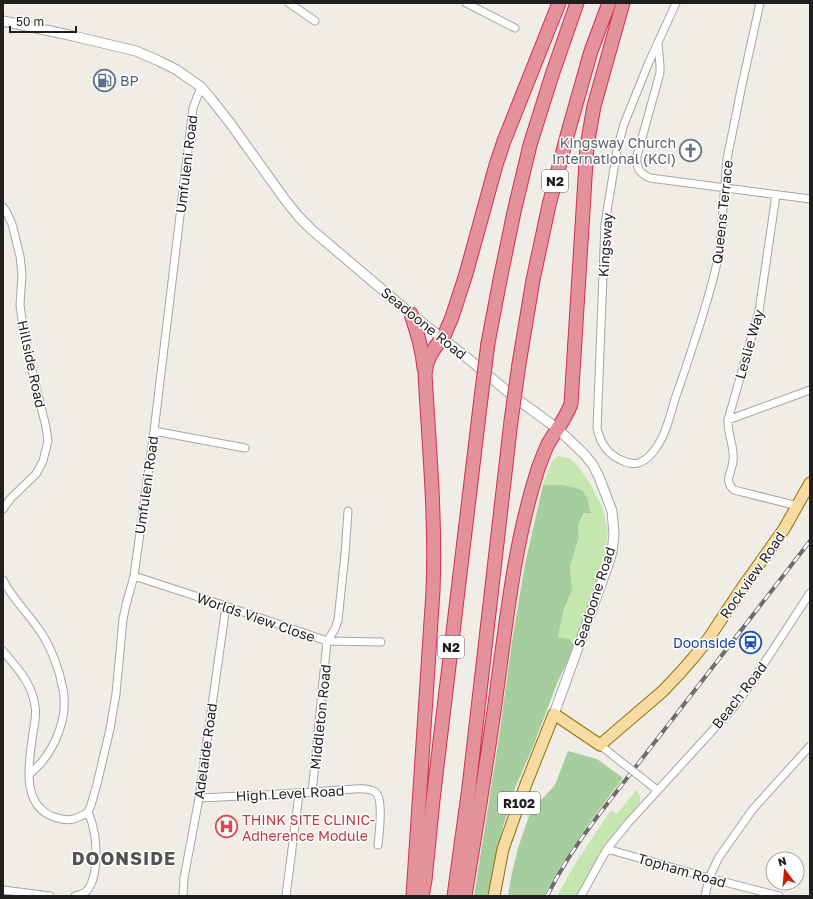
<svg xmlns="http://www.w3.org/2000/svg" width="813" height="899" viewBox="0 0 813 899" font-family="'Golos Text',sans-serif">
	<style>
		.grass { fill: #c5e7af }
		.forest { fill: #a6cd9d }
		.lines { fill: none; stroke-linecap: round; stroke-linejoin: round }
		.minor-casing { stroke: #a6a6a6; stroke-width: 9 }
		.tertiary-casing { stroke: #a6a6a6; stroke-width: 11 }
		.primary-casing { stroke: #937307; stroke-width: 13 }
		.motorway-casing { stroke: #d32e56; stroke-width: 15 }
		.minor { stroke: #fff; stroke-width: 7 }
		.tertiary { stroke: #fff; stroke-width: 9 }
		.primary { stroke: #f7dba3; stroke-width: 11 }
		.motorway { stroke: #e39299; stroke-width: 13 }
		.rail-casing { stroke: #6d6d6d; stroke-width: 4 }
		.rail { stroke: #fff; stroke-width: 2.5; stroke-dasharray: 8; stroke-linecap: butt }
		.minor-bridge-casing { stroke: #a6a6a6; stroke-width: 9; stroke-linecap: butt }
		.motorway-bridge-casing { stroke: #d32e56; stroke-width: 15; stroke-linecap: butt }
		.minor-bridge { stroke: #fff; stroke-width: 7 }
		.motorway-bridge { stroke: #e39299; stroke-width: 13 }
		.labels { text-anchor: middle; dominant-baseline: central; stroke-width: 3; stroke-linejoin: round; paint-order: stroke }
		.shield { fill: #fff; stroke: #626262; stroke-width: 1 }
		.shield-label { font-size: 13px; font-weight: bold; fill: #1f1f1f }
		.service-label { font-size: 14px; fill: #4e5e75; stroke: #fff; text-anchor: start }
		.worship-label { font-size: 14px; fill: #5b616d; stroke: #fff; text-anchor: end }
		.street-label { font-size: 14px; fill: #1f1f1f; stroke: #fff }
		.transit-label { font-size: 14px; fill: #164399; stroke: #fff; text-anchor: end }
		.health-label { font-size: 14px; fill: #be3a42; stroke: #fff; text-anchor: start }
		.district-label { font-size: 18px; font-weight: bold; letter-spacing: 1px; fill: #525252; stroke: #fff }
	</style>
	<rect width="100%" height="100%" fill="#f0ede6"/>
	<path class="grass" d="M559,456l10,2 10,9 12,18 12,24 5,22 -3,26 -8,28 -22,61 -17,-9 6,-28 8,-19 -2,-24 9,-29 -1,-11 7,-13 6,-1 -3,-12 -24,-15h-21l5,-15 5,-10z
		M636,790c5,5 5,10 3,16l-60,90h-22l18,-32 36,-54 6,4z"/>
	<path class="forest" d="M543,485h21l18,5 6,10 3,13h-7l-6,13 1,11 -9,29 2,24 -8,19 -6,28 11,2 6,7 -17,35 -26,68 -17,39 -10,32 -7,27 -7,33 -1,16h-16l24,-152 14,-103 13,-77z
		M568,751l29,8 26,19 -34,45 -27,41 -18,32h-36l3,-19 7,-29 11,-32 11,-15 15,-16z"/>
	<g class="lines">
		<defs>
			<path id="minor" d="M289,3l26,18
				M466,3l49,25
				M676,3l-27,59 -25,62 -7,26 -12,74 -8,204c3,14 10,26 24,32 14,7 23,3 32,-8 12,-14 17,-36 22,-53 9,-25 17,-50 25,-75 8,-26 16,-51 20,-77l7,-88 15,-74 18,-82
				M658,43l2,23v7l-23,83c-1,12 2,17 13,22l160,21
				M776,195l-17,116 -31,109c-1,13 7,27 5,41 -1,12 -10,19 1,29l64,16
				M3,207l3,4 6,13 8,32 2,18 -2,31 4,28 5,25 17,69 2,14 -5,20 -7,13 -25,24 -8,11
				M728,420l82,-30
				M154,431l91,17
				M134,576l92,30 101,35 54,1
				M3,580c8,17 23,31 34,47 11,14 18,32 23,49 1,7 4,14 4,21 2,23 -8,47 -22,65 -4,4 -9,9 -13,13
				M3,651c14,17 29,32 32,55 2,8 -1,19 -2,27 -4,28 -13,72 21,84 15,5 21,3 34,-5
				M600,745l20,16
				M642,778l15,12
				M312,793l15,-152 8,-12 3,-9 7,-66 3,-43
				M199,798c46,-2 93,-4 140,-8 9,0 28,-4 36,2 9,6 4,42 3,53
				M607,849l102,29 70,18
				M3,890l47,6
				M75,896c3,-1 7,-2 9,-3 15,-10 13,-50 9,-66 -1,-5 -3,-10 -5,-15l3,-7 6,-21 13,-55 6,-35 7,-75 3,-14 8,-29 20,-145 39,-323 8,-21
				M183,896l1,-18 15,-80 27,-192
				M286,896l13,-102
				M581,896l26,-47 22,-27 104,-114 17,-23 60,-92
				M705,896l4,-18 10,-21 34,-48 57,-63"/>
			<path id="tertiary" d="M3,21l66,14 67,16 23,10 18,9 24,17 11,13 18,23 56,78 13,16 13,13 99,84 54,42 49,41 44,32 27,26 8,10 6,12 13,34 2,23 -2,18 -4,13 -54,149"/>
			<path id="primary" d="M494,896l9,-47 23,-65 28,-70 46,31 63,-54 17,-18 14,-16 15,-19 31,-47 44,-62 26,-46"/>
			<path id="motorway" d="M411,314c6,19 11,33 13,54
				M488,343l12,-63 14,-68 16,-67 22,-70 25,-72
				M519,364l14,-84 16,-75 18,-69 24,-85 18,-48
				M413,896l20,-305c3,-73 -4,-145 -8,-217l2,-11 4,-9 5,-8 7,-8 9,-21 14,-43 30,-109 8,-24 55,-138
				M422,896l3,-16 8,-80 48,-402
				M454,896l15,-109 42,-366
				M465,896c11,-69 23,-138 32,-207 10,-73 18,-149 41,-220 3,-8 6,-17 10,-25 8,-14 17,-24 23,-40l16,-258 7,-40 29,-103"/>
		</defs>
		<use href="#minor" class="minor-casing"/>
		<use href="#tertiary" class="tertiary-casing"/>
		<use href="#primary" class="primary-casing"/>
		<use href="#motorway" class="motorway-casing"/>
		<use href="#minor" class="minor"/>
		<use href="#tertiary" class="tertiary"/>
		<use href="#primary" class="primary"/>
		<use href="#motorway" class="motorway"/>
		<defs>
			<path id="rail" d="M547,896c14,-28 31,-54 50,-79l213,-276"/>
		</defs>
		<use href="#rail" class="rail-casing"/>
		<use href="#rail" class="rail"/>
		<defs>
			<path id="minor-bridge" d="M620,761l22,17"/>
			<path id="motorway-bridge" d="M481,398l7,-55
				M511,421l8,-57"/>
		</defs>
		<use href="#minor-bridge" class="minor-bridge-casing"/>
		<use href="#motorway-bridge" class="motorway-bridge-casing"/>
		<use href="#minor-bridge" class="minor-bridge"/>
		<use href="#motorway-bridge" class="motorway-bridge"/>
	</g>
	<defs>
		<symbol id="fuel-ring" viewBox="-11 -11 22 22"><circle r="9.5" fill="#fff" stroke="#5c6f8a" stroke-width="1.5"/><path d="M-5.5-6h7V0h2V4h1.3V-2.5L3-4.5l.8-.8L6-3V5H2.5V1h-1V6h-7ZM-4.2-4.7v3.2H.2V-4.7Z" fill="#5c6f8a"/></symbol>
		<symbol id="church-ring" viewBox="-11 -11 22 22"><circle r="9.5" fill="#fff" stroke="#6b7280" stroke-width="1.5"/><path d="M-1.2-6h2.4v3.5h3.3v2.4h-3.3V6h-2.4V-.1h-3.3v-2.4h3.3Z" fill="#6b7280"/></symbol>
		<symbol id="station-ring" viewBox="-11 -11 22 22"><circle r="9.5" fill="#fff" stroke="#1a4fb4" stroke-width="1.5"/><path d="M-3-6H3Q5-6 5-4V2Q5 4 3 4L4.5 6H3L1.5 4h-3L-3 6H-4.5L-3 4Q-5 4-5 2V-4Q-5-6-3-6ZM-3.5-4v3h7v-3ZM-3.5 1v1.5H-2V1ZM2 1v1.5H3.5V1Z" fill="#1a4fb4"/></symbol>
		<symbol id="hospital-ring" viewBox="-11 -11 22 22"><circle r="9.5" fill="#fff" stroke="#e0444e" stroke-width="1.5"/><path d="M-5-5h3v3.5h4V-5h3V5h-3V1.5h-4V5h-3Z" fill="#e0444e"/></symbol>
	</defs>
	<g fill-rule="evenodd">
		<use href="#fuel-ring" x="92" y="68" width="25" height="25"/>
		<use href="#church-ring" x="678" y="138" width="25" height="25"/>
		<use href="#station-ring" x="738" y="630" width="25" height="25"/>
		<use href="#hospital-ring" x="214" y="814" width="25" height="25"/>
	</g>
	<g class="labels">
		<g class="shield">
			<rect x="542" y="170" width="26" height="22" rx="3"/>
			<rect x="438" y="636" width="26" height="22" rx="3"/>
			<rect x="498" y="792" width="42" height="22" rx="3"/>
		</g>
		<g class="shield-label">
			<text x="555" y="181">N2</text>
			<text x="451" y="647">N2</text>
			<text x="519" y="803">R102</text>
		</g>
		<g class="service-label">
			<text x="120" y="80">BP</text>
		</g>
		<g class="worship-label">
			<text x="676" y="142">Kingsway Church<tspan x="676" dy="16">International (KCi)</tspan></text>
		</g>
		<g class="street-label">
			<text transform="translate(186 164) rotate(-83)">Umfuleni Road</text>
			<text transform="translate(722 212) rotate(-84)">Queens Terrace</text>
			<text transform="translate(605 245) rotate(-86)">Kingsway</text>
			<text transform="translate(424 323) rotate(39)">Seadoone Road</text>
			<text transform="translate(749 344) rotate(-74)">Leslie Way</text>
			<text transform="translate(32 364) rotate(78)">Hillside Road</text>
			<text transform="translate(146 485) rotate(-82)">Umfuleni Road</text>
			<text transform="translate(752 575) rotate(-55)">Rockview Road</text>
			<text transform="translate(594 597) rotate(-72)">Seadoone Road</text>
			<text transform="translate(256 617) rotate(19)">Worlds View Close</text>
			<text transform="translate(739 695) rotate(-52)">Beach Road</text>
			<text transform="translate(320 717) rotate(-84)">Middleton Road</text>
			<text transform="translate(205 751) rotate(-82)">Adelaide Road</text>
			<text transform="translate(290 793) rotate(-3)">High Level Road</text>
			<text transform="translate(682 870) rotate(16)">Topham Road</text>
		</g>
		<g class="transit-label">
			<text x="736" y="642">Doonside</text>
		</g>
		<g class="health-label">
			<text x="242" y="819">THINK SITE CLINIC-<tspan x="242" dy="16">Adherence Module</tspan></text>
		</g>
		<g class="district-label">
			<text x="124" y="858">DOONSIDE</text>
		</g>
	</g>
	<rect width="813" height="899" fill="none" stroke="#1f1f1f" stroke-width="8"/>
	<g transform="translate(785 871) rotate(344)"><circle r="19" fill="#ffffff" stroke="#a5a5a5"/>
	<path d="M0-3L7 15L0 10L-7 15Z" fill="#c51c0a"/>
	<text y="-6" font-size="11" font-weight="bold" text-anchor="middle" fill="#1f1f1f">N</text>
	</g>
	<path d="M10 26v6h66v-6" fill="none" stroke="#1f1f1f" stroke-width="2"/>
	<text x="16" y="26" font-size="12" fill="#1f1f1f" stroke="#ffffff" stroke-width="3" paint-order="stroke">50 m</text>
</svg>
